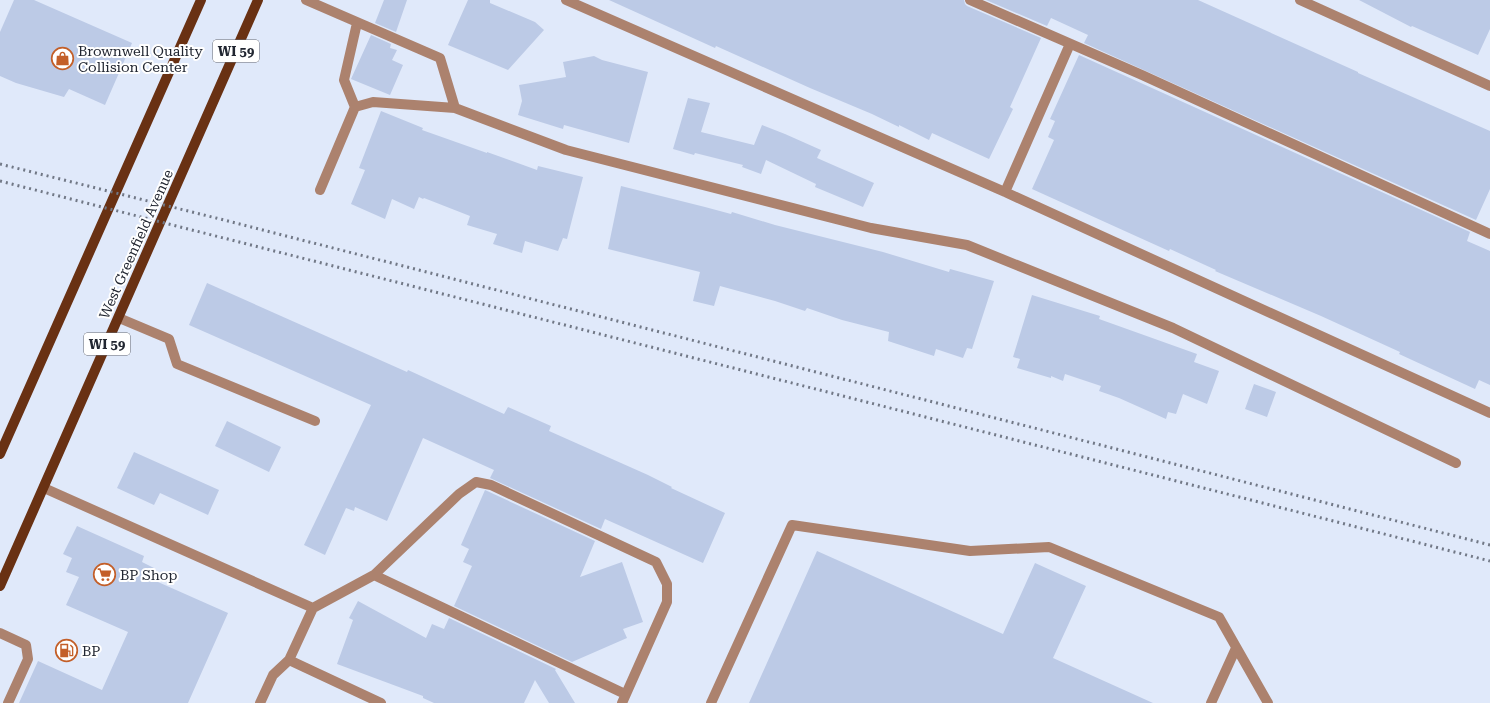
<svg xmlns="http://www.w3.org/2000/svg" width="1490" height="703" viewBox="0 0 1490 703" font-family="'Roboto Serif',serif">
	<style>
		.building { fill: #bccae6 }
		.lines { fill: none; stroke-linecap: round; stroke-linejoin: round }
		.minor { stroke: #ac826e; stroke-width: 10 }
		.major { stroke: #693113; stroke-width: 10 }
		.rail { stroke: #717886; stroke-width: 3; stroke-dasharray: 2 4; stroke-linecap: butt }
		.labels { text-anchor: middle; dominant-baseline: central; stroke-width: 4; stroke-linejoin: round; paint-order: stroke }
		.shield { fill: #fff; stroke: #64676f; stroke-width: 1 }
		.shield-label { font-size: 13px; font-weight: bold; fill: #212631 }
		.poi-label { font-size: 14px; fill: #212631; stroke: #fff; text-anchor: start }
		.street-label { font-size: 14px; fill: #212631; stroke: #fff }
	</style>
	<rect width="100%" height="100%" fill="#e0e9fa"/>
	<path class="building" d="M14,0h20l98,43 -27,62 -36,-16 -5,8 -48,-14 -16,-7v-44z
		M384,0h23l-11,32 -21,-9z
		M468,0h22v3l45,19 9,8 -36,40 -60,-25z
		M609,0h355l1,4 2,2 74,32 -31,69 3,2 -24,50 -57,-26 -3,7 -30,-15v2l-27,-13 -62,-26 -94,-42 -1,2z
		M986,0h212l160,72v1l132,58v58l-14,31 -392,-177 4,-8 -37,-17 -4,8z
		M1359,0h131v29l-12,26 -66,-29 -1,1z
		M371,35l20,9 -1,4 7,2 -5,10 11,5 -13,30 -39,-16z
		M1079,55l391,177 -3,9 23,10v134l-11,-5 -4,9 -76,-35 1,-2 -79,-36 -106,-45 1,-1 -46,-21 -1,2 -31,-14 -106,-48 22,-49 -6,-3 7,-16 -5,-2z
		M594,56l8,4 46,12 -19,71 -65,-18 -1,4 -45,-14 4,-14 -3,-16 47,-8 -3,-15z
		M688,98l22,5 -9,29 53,13 8,-20 23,9 36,16 -4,8 57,25 -11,24 -48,-20 1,-3 -50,-24 -5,14 -19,-7 1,-2 -48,-12 -1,2 -21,-6z
		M381,111l42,17 -1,2 65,23v-1l50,18 1,-4 45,11 -16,62 -4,-1 -5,13 -33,-10 -3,12 -29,-9 4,-10 -30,-9 3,-9 -46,-18 -1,1 -4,-2 -5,12 -22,-10 -7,20 -34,-15 14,-34 -6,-2z
		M621,186l84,21 26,7 1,-2 43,13 108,27 66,20 1,-3 44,12 -22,68 -5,-1 -4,10 -27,-9 -2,7 -46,-15 1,-9 -47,-12 -35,-12 -2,3 -30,-10 -55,-15 -6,20 -21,-5 7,-29 -92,-23z
		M207,283l200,89 1,-2 96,44 4,-7 43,19 -2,5 99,44 24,12 -1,1 54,25 -22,50 -98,-44 -4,10 -111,-51 4,-8 -71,-32 -36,83 -32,-14 -1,4 -8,-3 -21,47 -21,-10 67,-140 -182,-80z
		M1032,295l68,21 -1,3 98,35 -3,8 25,9 -12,33 -24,-10 -7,20 -8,-2 -2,7 -47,-21 -20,-7 2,-5 -36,-12 -2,7 -12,-5v2l-34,-10 3,-9 -7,-2z
		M1254,384l22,8 -9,25 -22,-8z
		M227,421l54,26 -12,25 -54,-26z
		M134,452l85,38 -11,25 -48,-22 -6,12 -37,-17z
		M485,490l110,51 -15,36 42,-15 21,60 -20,7 4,9 -55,24 -118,-56 18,-40 -9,-4 6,-13 -8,-4z
		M77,526l67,30 -2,6 12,6 -5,10 79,35 -40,90h-169l19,-42 64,29 26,-58 -62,-27 13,-28 -13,-5 6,-14 -9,-4z
		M817,551l186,83 32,-71 51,23 -33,72 100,45h-404z
		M358,601l68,37 6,-14 12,5 5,-11 107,51 -1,1 20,33h-26l-14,-23 -11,23h-90l-11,-5v-2l-86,-32 16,-44 -4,-2z"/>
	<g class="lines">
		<path class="minor" d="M306,0l134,58 15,50 111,42 305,78 96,17 206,83 283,135
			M566,0l439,192 485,221
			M970,0l172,75 348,159
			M1300,0l190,86
			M357,23l-13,57 11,27 18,-5 82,6
			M320,190l35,-83
			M1005,192l65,-148
			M119,318l50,21 8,25 138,57
			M44,488l269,120 61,-33 85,-81 17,-12 15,3 165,77 11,22v18l-45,101
			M374,575l251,119
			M0,633l26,12 2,14 -20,44
			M289,660l92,43
			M260,703l13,-28 16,-15 24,-52
			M711,703l81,-178 178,26 79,-4 170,70 49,86
			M1211,703l25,-55"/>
		<path class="major" d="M0,454l201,-454
			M0,586l258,-586"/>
		<path class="rail" d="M0,164l220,55 1270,326
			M0,181l1490,380"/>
	</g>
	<defs>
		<symbol id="shop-ring" viewBox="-11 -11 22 22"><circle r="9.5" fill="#fff" stroke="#c35f29" stroke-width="1.5"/><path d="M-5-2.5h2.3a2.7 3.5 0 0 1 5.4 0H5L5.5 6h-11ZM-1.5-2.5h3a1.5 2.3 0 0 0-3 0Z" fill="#c35f29"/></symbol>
		<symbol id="supermarket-ring" viewBox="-11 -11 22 22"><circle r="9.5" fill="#fff" stroke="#c35f29" stroke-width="1.5"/><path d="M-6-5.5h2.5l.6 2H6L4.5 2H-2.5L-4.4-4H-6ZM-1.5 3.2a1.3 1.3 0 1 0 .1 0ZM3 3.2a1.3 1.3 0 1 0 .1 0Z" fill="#c35f29"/></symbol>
		<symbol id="fuel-ring" viewBox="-11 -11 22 22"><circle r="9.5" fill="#fff" stroke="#c35f29" stroke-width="1.5"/><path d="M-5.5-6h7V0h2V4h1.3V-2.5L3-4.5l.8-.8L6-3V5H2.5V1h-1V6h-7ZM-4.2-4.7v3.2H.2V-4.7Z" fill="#c35f29"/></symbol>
	</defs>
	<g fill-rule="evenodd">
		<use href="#shop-ring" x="50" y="46" width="25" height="25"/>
		<use href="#supermarket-ring" x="92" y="562" width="25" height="25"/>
		<use href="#fuel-ring" x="54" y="638" width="25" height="25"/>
	</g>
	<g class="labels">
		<g class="shield">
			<rect x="213" y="40" width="46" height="22" rx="3"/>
			<rect x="84" y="333" width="46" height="22" rx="3"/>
		</g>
		<g class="shield-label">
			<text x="236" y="51">WI 59</text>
			<text x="107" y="344">WI 59</text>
		</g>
		<g class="poi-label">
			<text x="78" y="51">Brownwell Quality<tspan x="78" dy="16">Collision Center</tspan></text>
			<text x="120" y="575">BP Shop</text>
			<text x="82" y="651">BP</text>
		</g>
		<g class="street-label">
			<text transform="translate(136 244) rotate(-66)">West Greenfield Avenue</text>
		</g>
	</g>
</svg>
